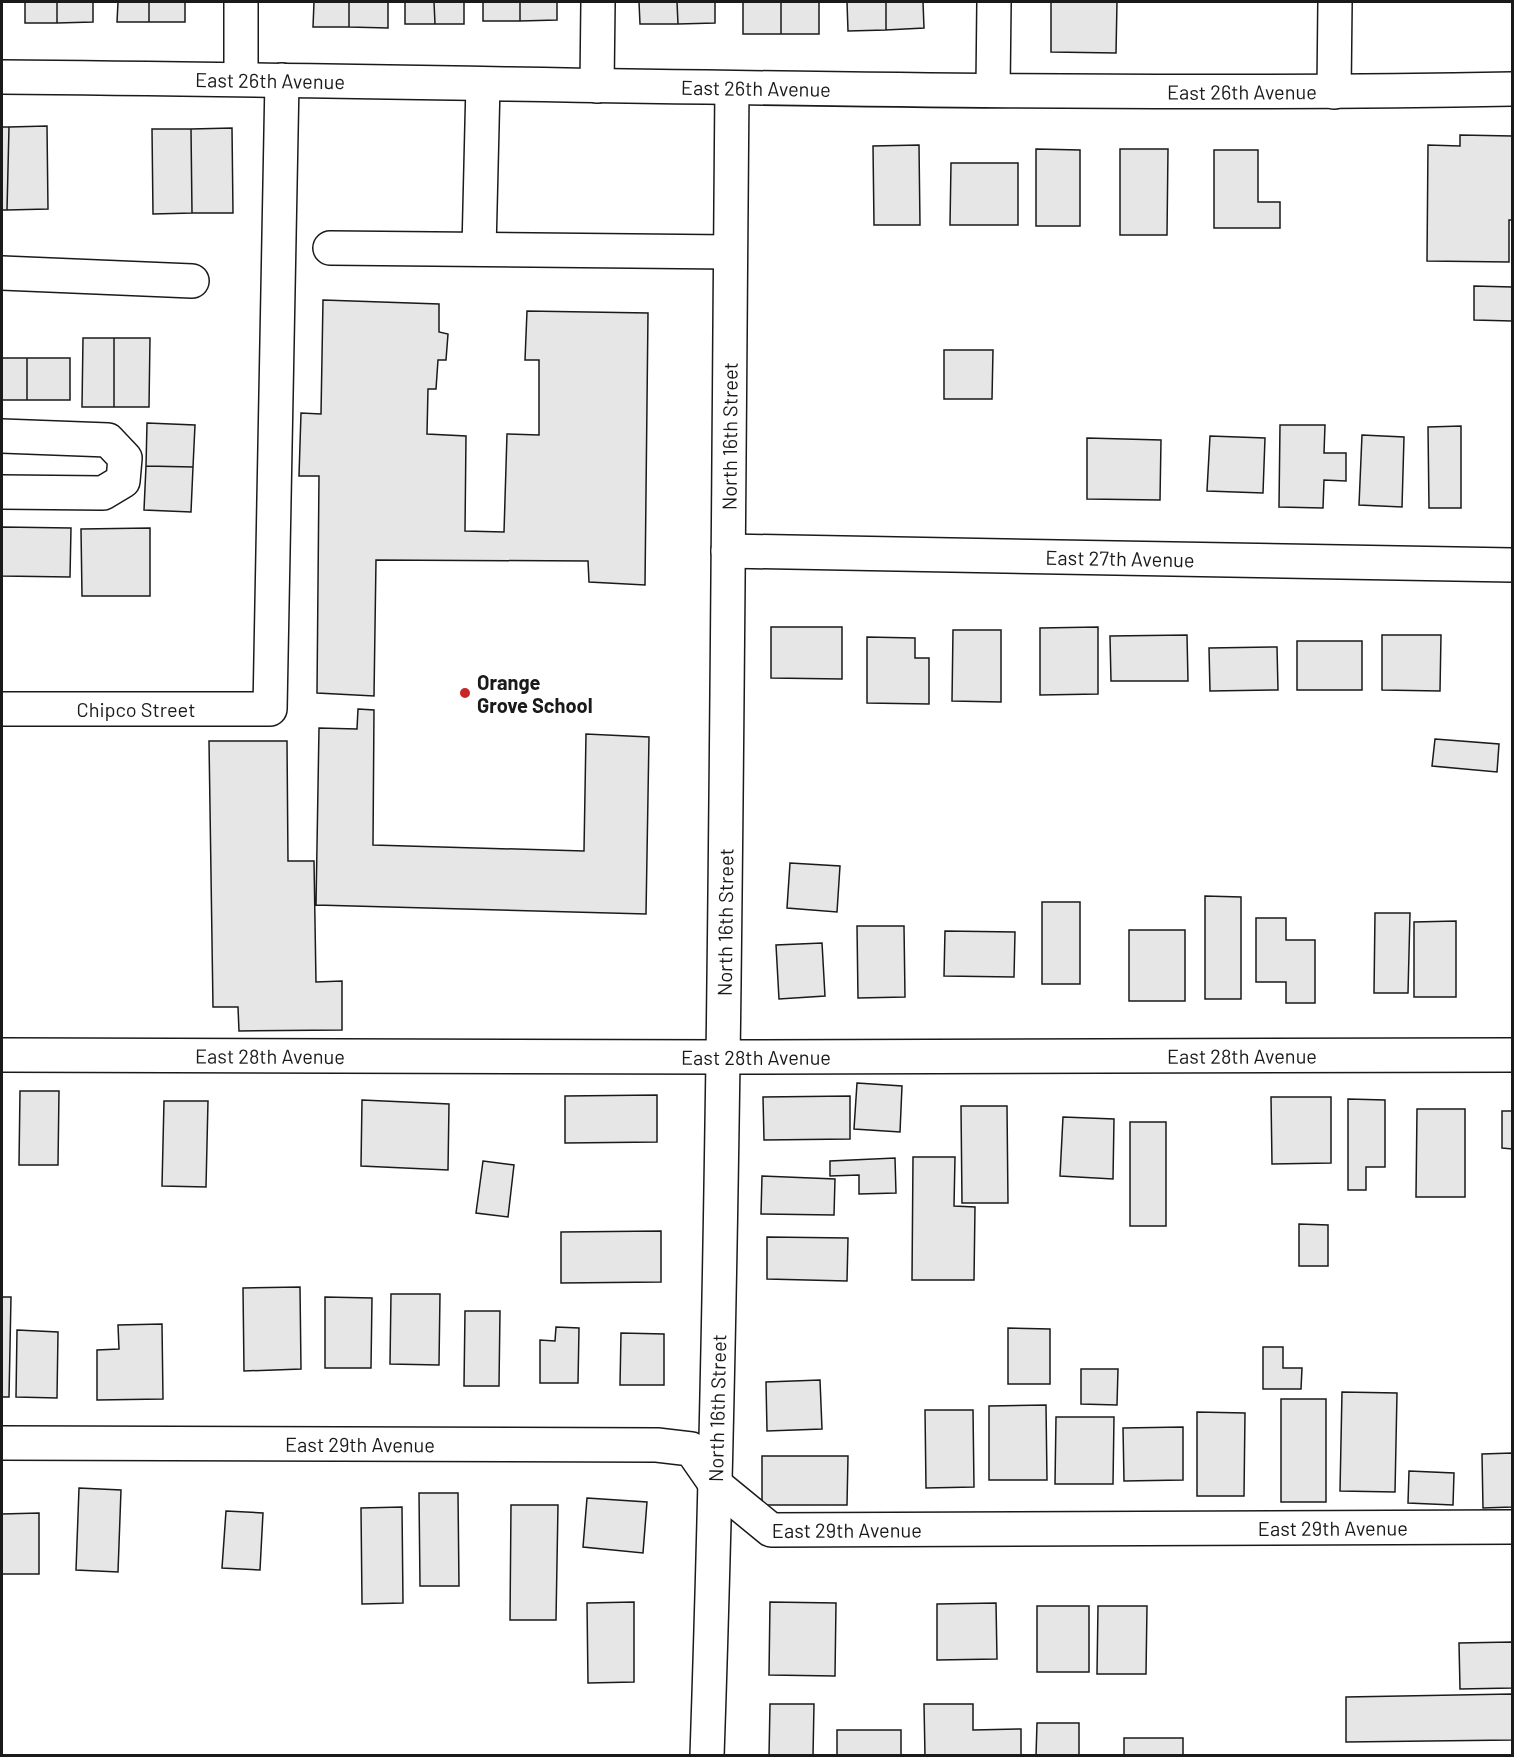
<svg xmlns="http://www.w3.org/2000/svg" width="1514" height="1757" viewBox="0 0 1514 1757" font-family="Barlow,sans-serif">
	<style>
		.building { fill: #e6e6e6; stroke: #1a1a1a; stroke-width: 1.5 }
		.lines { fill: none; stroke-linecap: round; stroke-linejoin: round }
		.minor-casing { stroke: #1a1a1a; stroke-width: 36 }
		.minor { stroke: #fff; stroke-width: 33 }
		.poi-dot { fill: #c62828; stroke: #fff; stroke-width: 2 }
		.labels { text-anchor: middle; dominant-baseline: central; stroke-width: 4.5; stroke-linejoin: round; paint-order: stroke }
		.street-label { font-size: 20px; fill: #1a1a1a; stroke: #fff }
		.poi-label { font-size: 20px; font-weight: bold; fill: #1a1a1a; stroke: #fff; text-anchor: start }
	</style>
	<rect width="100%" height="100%" fill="#fff"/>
	<path class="building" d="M25,2h32v21h-32z
		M57,2h36v20l-36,1z
		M118,2h31v20h-32z
		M149,2h36v20h-36z
		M314,2h35v25h-36z
		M349,2h39v26l-39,-1z
		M405,2h29l1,22h-30z
		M434,2h30v22h-29z
		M483,2h37v19h-37z
		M520,2h37v18l-37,1z
		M639,2h38l1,22h-38z
		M677,2h38v21l-37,1z
		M743,2h38v32h-38z
		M781,2h38v32h-38z
		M847,2h39v28l-38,1z
		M886,2h37l1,26 -38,2z
		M1051,2h66l-1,51 -65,-1z
		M47,126l1,83 -41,1 2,-83z
		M2,127h7l-2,83h-5z
		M232,128l1,85h-41l-1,-84z
		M152,129h39l1,84 -39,1z
		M1460,135l52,1v84h-3v42l-82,-1 1,-116 32,1z
		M919,145l1,80h-46l-1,-79z
		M1036,149l44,1v76h-44z
		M1120,149h48l-1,86h-47z
		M1214,150h44v52h22v26h-66z
		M951,163h67v62h-68z
		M1474,286l38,1v34l-38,-1z
		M323,300l116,4v28l9,2 -2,26h-8l-2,29h-8l-1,45 39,2 -1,95 39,1 3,-98 32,1v-75h-14l2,-49 121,2 -3,272 -56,-3 -1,-21 -212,-1 -2,136 -57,-3 2,-217h-20l2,-63 20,1z
		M83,338h31v69h-32z
		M114,338h36l-1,69h-35z
		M944,350h49l-1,49h-48z
		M2,358h25v42h-25z
		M27,358h43v42h-43z
		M147,423l48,2 -2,42 -47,-1z
		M1280,425h45l-1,28h22v28l-22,-1 -1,28 -44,-1z
		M1461,426v82h-32l-1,-81z
		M1362,435l42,2 -2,70 -43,-2z
		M1210,436l55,2 -2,55 -56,-2z
		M1087,438l74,2 -1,60 -73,-1z
		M146,466l47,1 -2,45 -47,-2z
		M2,527l69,1 -1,49 -68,-1z
		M150,528v68h-68l-1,-67z
		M771,627h71v52l-71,-1z
		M1098,627v67l-58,1v-67z
		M953,630h48v72l-49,-1z
		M1187,635l1,46h-77l-1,-45z
		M1382,635h59l-1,56 -58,-1z
		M867,637l48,1v20h14v46l-62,-1z
		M1297,641h65v49h-65z
		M1277,647l1,43 -68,1 -1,-43z
		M358,709l16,1 -1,135 211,6 2,-117 63,3 -3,177 -330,-9 3,-177 38,1z
		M1435,739l64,5 -2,28 -65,-6z
		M209,741h78l1,120h26l2,121 26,-1v49l-103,1 -1,-24h-25z
		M790,863l50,3 -3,46 -50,-4z
		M1205,896l36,1v102h-36z
		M1042,902h38v82h-38z
		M1375,913h35l-2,80h-34z
		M1256,918h30v22h29v63h-29v-21h-30z
		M1456,921v76h-42v-75z
		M857,926h47l1,71 -47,1z
		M1129,930h56v71h-56z
		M945,931l70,1 -1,45 -70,-1z
		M822,943l3,53 -46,3 -3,-54z
		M857,1083l45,3 -2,46 -46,-3z
		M20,1091h39l-1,74h-39z
		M657,1095v47l-92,1v-47z
		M850,1096v43l-86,1 -1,-43z
		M1271,1097h60v66l-59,1z
		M1348,1099l37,1v67h-19v23h-18z
		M362,1100l87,4 -1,66 -87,-4z
		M164,1101h44l-2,86 -44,-1z
		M961,1106h46l1,97h-46z
		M1417,1109h48v88h-49z
		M1502,1111h10v38l-10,-1z
		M1063,1117l51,2 -1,60 -53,-3z
		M1130,1122h36v104h-36z
		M913,1157h42l-1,49 21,1 -1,73h-62z
		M895,1158l1,35 -37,1v-19l-29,1v-15z
		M483,1161l31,4 -6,52 -32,-4z
		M762,1176l73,3 -1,36 -73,-1z
		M1299,1224l29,1v41h-29z
		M661,1231v51l-100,1v-51z
		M767,1237l81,1 -1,43 -80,-2z
		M300,1287l1,82 -57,2 -1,-83z
		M391,1294h49l-1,71 -49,-1z
		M2,1297h9l-2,100h-7z
		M325,1297l47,1 -1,70h-46z
		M465,1311h35l-1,75h-35z
		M162,1324l1,75 -66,1v-50l22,-1 -1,-24z
		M556,1327l23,1 -1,55h-38v-43l15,1z
		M1008,1328l42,1v55h-42z
		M17,1330l41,2 -1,66 -41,-1z
		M621,1333l43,1v51h-44z
		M1263,1347h20v21h19l-1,21h-38z
		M1081,1369h37l-1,36 -36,-1z
		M820,1380l2,49 -55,2 -1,-49z
		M1342,1392l55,1 -2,99 -55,-1z
		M1281,1399h45v103h-45z
		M1046,1405l1,75h-58v-74z
		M925,1410h48l1,77 -48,1z
		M1197,1412l48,1 -1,83h-47z
		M1056,1417h58l-1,67h-58z
		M1183,1427v53l-59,1 -1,-53z
		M1512,1453v54l-29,1 -1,-54z
		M762,1456h86l-1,49h-85z
		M1409,1471l45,2 -1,32 -45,-2z
		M79,1488l42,2 -3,82 -42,-2z
		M419,1493h39l1,93h-39z
		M587,1498l60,4 -4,51 -60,-6z
		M511,1505h47l-2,115h-46z
		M402,1507l1,96 -41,1 -1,-96z
		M226,1511l37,2 -3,57 -38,-2z
		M39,1513v61h-37v-60z
		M634,1602v80l-46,1 -1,-80z
		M770,1602l66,1 -1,73 -66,-1z
		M996,1603l1,56 -60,1v-56z
		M1037,1606h52v66h-52z
		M1098,1606h49l-1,68h-49z
		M1512,1642v46l-52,1 -1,-46z
		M1512,1694v46l-166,2v-45z
		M770,1704h44l-1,52h-44z
		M924,1704h49v26l48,-1v27h-96z
		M1037,1723h42v33h-43z
		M837,1730h64v26h-64z
		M1124,1738h59v18h-59z"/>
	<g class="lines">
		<defs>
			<g id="minor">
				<path d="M241,2v77"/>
				<path id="s1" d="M2,77c503,4 1007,21 1510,12"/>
				<path d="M597,86l1,-84"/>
				<path d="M993,89l1,-87"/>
				<path d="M1334,92l1,-90"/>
				<path d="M330,248l400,4"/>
				<path d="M479,249l4,-165"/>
				<path d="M2,273l190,8"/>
				<path d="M2,436l106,4 17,18 -2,23 -20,12 -101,-1"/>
				<path id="s2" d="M728,551l784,14"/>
				<path id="s3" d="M2,709h268l12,-629"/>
				<path id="s4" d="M2,1055l722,2 788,-2"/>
				<path id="s5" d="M2,1443l655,2 34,4 25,36 55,45 741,-3"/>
				<path id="s6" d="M707,1756c19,-556 20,-1112 25,-1668"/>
			</g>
		</defs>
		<use href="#minor" class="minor-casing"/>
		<use href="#minor" class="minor"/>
	</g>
	<circle class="poi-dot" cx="465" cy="693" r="6"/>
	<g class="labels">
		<g class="street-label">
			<text stroke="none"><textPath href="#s1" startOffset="268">East 26th Avenue</textPath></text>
			<text stroke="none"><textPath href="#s1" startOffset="754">East 26th Avenue</textPath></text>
			<text stroke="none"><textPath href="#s1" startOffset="1240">East 26th Avenue</textPath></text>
			<text stroke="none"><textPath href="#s6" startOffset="1320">North 16th Street</textPath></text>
			<text stroke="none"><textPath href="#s2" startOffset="392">East 27th Avenue</textPath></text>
			<text stroke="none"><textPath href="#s3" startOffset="134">Chipco Street</textPath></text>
			<text stroke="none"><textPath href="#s6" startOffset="834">North 16th Street</textPath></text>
			<text stroke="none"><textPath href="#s4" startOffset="268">East 28th Avenue</textPath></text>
			<text stroke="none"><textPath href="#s4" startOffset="1240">East 28th Avenue</textPath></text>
			<text stroke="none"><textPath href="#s4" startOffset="754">East 28th Avenue</textPath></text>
			<text stroke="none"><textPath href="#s6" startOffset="348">North 16th Street</textPath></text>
			<text stroke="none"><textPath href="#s5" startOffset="358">East 29th Avenue</textPath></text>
			<text stroke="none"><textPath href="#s5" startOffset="880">East 29th Avenue</textPath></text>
			<text stroke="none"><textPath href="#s5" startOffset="1366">East 29th Avenue</textPath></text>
		</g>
		<g class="poi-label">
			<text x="477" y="682">Orange<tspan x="477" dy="23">Grove School</tspan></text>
		</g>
	</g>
	<rect width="1514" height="1757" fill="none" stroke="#1a1a1a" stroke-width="6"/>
</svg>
